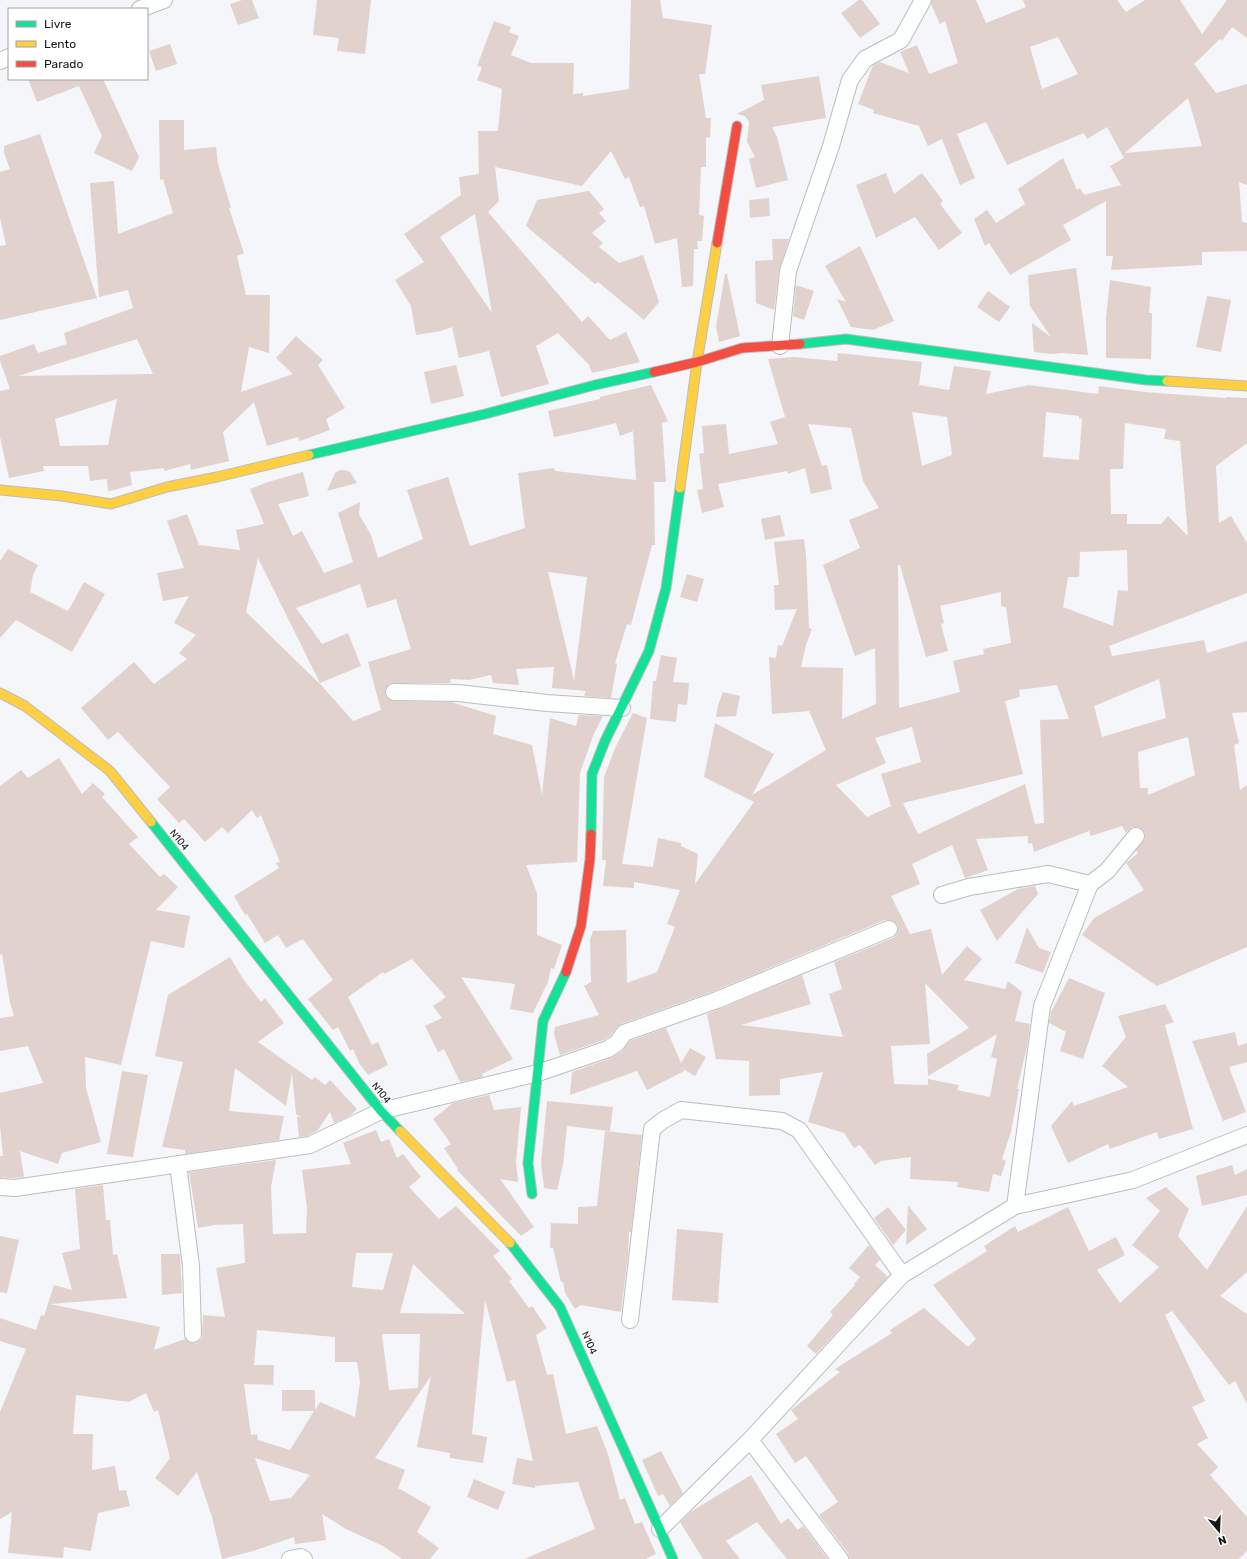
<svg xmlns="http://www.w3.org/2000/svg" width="1247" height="1559" viewBox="0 0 1247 1559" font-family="Rubik,sans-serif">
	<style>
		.building { fill: #e1d2ce; fill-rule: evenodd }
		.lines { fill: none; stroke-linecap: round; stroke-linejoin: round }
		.street-casing { stroke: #bbbdbf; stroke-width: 18 }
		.fast-casing { stroke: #bbbdbf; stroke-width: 11 }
		.slow-casing { stroke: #bbbdbf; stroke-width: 11 }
		.jam-casing { stroke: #bbbdbf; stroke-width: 11 }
		.street { stroke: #fdfefe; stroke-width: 16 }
		.fast { stroke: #16e098; stroke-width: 9 }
		.slow { stroke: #ffcf43; stroke-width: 9 }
		.jam { stroke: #f24e42; stroke-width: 9 }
		.labels { text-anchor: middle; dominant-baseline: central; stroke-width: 3; stroke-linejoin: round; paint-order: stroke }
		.street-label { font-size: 10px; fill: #141618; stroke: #fff }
	</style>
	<rect width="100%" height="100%" fill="#f4f6f9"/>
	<path class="building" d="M242,0h10l7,18 -21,7 -8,-21z
		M317,0h54l-6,54 -28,-3 2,-13 -26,-3z
		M631,0h29l3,18 49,7 -7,49h-6l7,44h5l-1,20 -4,-1v30h-5l-2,48 5,1 -2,25h-5l1,8h-4l-1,37 -11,1 -5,-49 -22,6 -11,-38 -4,1 -11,-30 -4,2 -14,-28 -29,35 -87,-19 4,34 -11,11 94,110 6,-6 22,24 16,-8 14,30 -48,11 -3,-8 -31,-32 -22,13 13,38 -48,13 -12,-46 -30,7 -7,-31 -11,4 -25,4 -5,-29 -16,-26 29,-18 -20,-28 57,-39 -2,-18 20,-3 -1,-43h20l4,-42 -25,-9 5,-13 -5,-1 17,-45 17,6 -2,5 10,4 -8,19 20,8h43l-1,31 10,-1v3l46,-7zM475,214l17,99 -52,-76z
		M859,0h3l18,24 -20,14 -19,-25z
		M932,0h44l10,23 40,-16 -3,-7h94l9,12 19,-12h35l22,34 25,-34h20v38l-15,-11 -10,14 -2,-2 -26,25 22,29 31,-9v101l-8,-3 3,40 5,1v28l-45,1v13l-91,5 2,-14h-7v-55l-43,24 8,15 -61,35 -21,-32 -4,3 -11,-27 13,-9 9,13 29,-19 -7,-15 45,-31 14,32 3,-2 4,7 37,-10 -11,-19 14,-8 -17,-31 -20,12 -3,-6 -77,32 -21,-43 -29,12 18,44 -15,7 -18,-46 -14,7 -9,-20 -46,-13 1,-3 -16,-6 15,-39 7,-3 29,11 -9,-21 17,-7 12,29 29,-11 -13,-42 -5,3 -9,-20zM1058,37l20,37 -36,15 -12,-42zM1188,98l14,48 -77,7z
		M170,44l7,20 -21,7 -7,-20z
		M819,76l7,42 -54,9 5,10 11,43 -32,8 -7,-29 6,-2 -8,-15 2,-20 -4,-6 -8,-2 27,-14 -3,-15z
		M28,79h75l36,78 -7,14 -38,-18 8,-17 -23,-50 -42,16z
		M159,120h25v30l32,-3 2,17 13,44h-2l15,45 -7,3 9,39h24l-1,58 -20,-6 -8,45 52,-18 -17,-16 20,-22 27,24 -5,5 27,43 -19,11 4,11 -30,11 -2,-4 -31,9 -13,-44 -31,30 6,29 -38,9 -1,-6 -26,7v-3l-34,4 2,13 -22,6h-2l-1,-12 -17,2 -2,-15h-45l1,5 -35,7 -9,-41v-46l10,-2 -10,-28v-5l34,-12 4,9 29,-9 -3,-11 69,-25 -5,-18 -29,7 -9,-114 24,-2 4,53 55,-21 -10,-34 -3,1zM137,339l16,35 -135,2 3,-1zM117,399l-9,46 -48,1 -5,-27z
		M40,134l57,164 -97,22v-74l6,-1 -6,-27v-46l10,-3 -6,-16v-7z
		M886,173l8,21 28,-21 21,28 -3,3 22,29 -23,17 -24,-33 -39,21 -20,-53z
		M589,191l15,18 -5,4 7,8 -14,12 11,10 -4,4 20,16 24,-8 16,47 -15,18 -46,-38 -3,2 -69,-58 11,-26z
		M769,198l1,18 -20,2 -1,-18z
		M772,239h17l-10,31 -5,40 -18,-7 -1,-42 18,-1z
		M860,246l34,75 -21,9 -22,-3 -14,-28 9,3 -21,-36z
		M1076,268l12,87 -26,-2 -11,1 -17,-2 -2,-29 19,14 -21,-31 -2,-31z
		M725,274h2l13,62 -21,6 -3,-16z
		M1110,280l41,7 -2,26h3l-1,46 -45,-1v-40z
		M796,285l18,6 -10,29 -11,-4z
		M988,291l22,16 -11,15 -22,-15z
		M1207,296l24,4 -10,52 -25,-5z
		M838,353l84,9 -3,23 30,5 5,-24 37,5 -5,23 43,-9 69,9 1,-8 46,6 81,6v-1l21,1v45l-31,23 3,57 12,-7 16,27v50l-138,53 3,10 92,-16 3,13 40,-12v71l-15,1 7,30 -5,2 6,45 7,-5v162l-90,39 -75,-51 12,-17 50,-28 -18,-27 12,-10 -2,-3 9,-12v-5l-3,-4 -5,-2h-5l-6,6 -4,-7 -31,10 -2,-5 -55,21 -2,-9 -4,1v-8l-52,3 12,31 -23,8 -13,-33 -40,19 8,20 -29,12 19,38 21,-5 11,46 25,-29 15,13 -18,21 41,9 3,-8 14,11 -7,29 15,3 -3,23 -10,42h2l-8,43 -9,27 4,2 -5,15 -8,-2 -4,18 -32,-5 1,-5 -48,-3 1,-22 -30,4 -6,4 -15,-20 -6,3 -10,-15 -36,-11 15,-50 -43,7v16l-31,1v-35l-33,-2 -9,-45 95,-39 9,29 -70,21 102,12 -14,-43 13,-5 -8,-27 59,-24 4,-4 1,-4v-5l-7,-5h-6l-171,71 -93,33 -5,4 -6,8 -6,4 -44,15 -6,-21 1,-7 44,-12 -15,-29 7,-4 -1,-42 3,-9 33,-1 1,53 30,-11 18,-45 -8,-3 13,-34 -46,-8v6l-31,-2 3,-26h-4l2,-83 12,-31 17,-33 14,5 -25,146 31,3 5,-29 23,5v3l17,8 -3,30 59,-82 -50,-25 11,-54 59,31 -22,41 74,-45 -17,-39 -37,3 -3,-57 7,1 2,-13 4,1 15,-37 -22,1 -1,-25h5l-5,-43 30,-3 2,16 3,73 3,1 -6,16 -5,22 42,1 -1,51 34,-15 -1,-56 -20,8 -32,-91 37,-17 -11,-28 30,-12 -16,-27 -12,-53 -43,-4 14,42 5,-1 5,24 -21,5 -6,-26 -17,6 -1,-3 -69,13 6,23 -22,6 -5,-23 6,-1 -4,-35 5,-1 -2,-27 24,-2 3,30 49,-10 -8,-22 15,-5 -17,-58 26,-2 43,4zM912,412l35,5 5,38 -30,11zM1046,412l33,4v2l3,1 -3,41 -36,-3zM1125,423l41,6 -2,10 16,2 8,95 -20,-20 -7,8h-34v-10h-16l-1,-45h13zM1127,550l1,41 -10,-1 -5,36 -50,-19 5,-30h11l1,-25zM898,565h2l26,92 22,-6 -7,-27 3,-1 -4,-17 61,-14v14l5,1 5,36 -28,6 1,5 -31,7 7,31 -61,16zM1159,679l7,39 -64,19 -8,-31zM1057,685l12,34 -29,1 4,103 -9,1 -10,-40 -107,50 -15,-31 120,-29 -18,-73 15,-4 -1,-7zM912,727l9,35 -40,12 10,32 -24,11 -31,-32 50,-22 -11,-25zM1188,737l7,38 -47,20v-7h-8l-2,-36zM925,983l44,45 -42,26 1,22 69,-42 -6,23 6,2 -7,38 -33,-7 2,-5 -31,-6v6l-34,-1 -3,-38 39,-2z
		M456,365l8,31 -33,8 -7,-32z
		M651,385l17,36 -6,2 4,59h-12l1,63h-3l-21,80 -4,-1 -12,39 2,1 -6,34 -27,-2 2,-5 -34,-3 2,-21 -38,2 3,16 -26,-2 -2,-8 -22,5 -18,-1 -1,4h-56l-5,1 -4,7 1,6 7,4 58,1 45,14 -3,18 39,11 10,50 8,-77 26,8 3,-11 24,1 -10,20 -13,37 -3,89 -51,3 11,28v42l25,10 -8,24 -3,-1 -3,14 -15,31 -23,-4 5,-25 -54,-7 52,82 -31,15 1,3 -23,5 -16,-33 -6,3 -13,-26 17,-8 -9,-12 13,-9 -34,-38 -28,15 -1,-2 -35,25 24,48 6,-3 10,23 -20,10 -9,-12 -6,-14 -3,2 -12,-24 -5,3 -25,-31 25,-19 -30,-41 -17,9 -8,-13 -13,8 -18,-29 -2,1 -11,-19 45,-28 -3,-5 4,-1 -19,-47 -4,3 -5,-8 -24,23 -6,-6 -17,15 -21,-23 -5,4 -22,-24 13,-12 -52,-55 -10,8 -27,-32 53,-46 20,22 33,-25 -8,-6 17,-18 -22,-12 15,-27 -26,5 -6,-28 27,-5 -17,-47 20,-7 12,31 41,5 -4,-20 28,-6 -14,-35 18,-7 35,-10 6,24 -31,8 15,32 9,-5 22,42 29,-11 -15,-49 22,-11 -1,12 12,21 7,23 45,-19 -16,-49 41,-13 22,69 55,-18 -7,-55 36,-5 1,3 81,9 -3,-49 -13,5 -4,-13 -33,8 -29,6 -6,-26 52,-12v-2zM258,558l62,125 41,-17 -13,-33 -26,11 -26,-36 64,-24 7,24 29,-9 15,50 -43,13 13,48 -28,11 -31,-35 -76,-74zM548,572l39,5 -13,104 -3,-14z
		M340,470h5l5,2 7,11 -30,8 8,-18z
		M780,515l5,21 -20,4 -4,-21z
		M8,549l30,16 -5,10 -3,17 38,19 16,-29 21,12 -33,58 -56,-32 -16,18v-77z
		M687,574l17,5 -7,23 -17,-5z
		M661,655l16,3 -4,24 16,1 -2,22 -9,-1 -2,18 -26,-3 3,-38h3z
		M723,692l17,4 -4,20 -20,1 2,-12z
		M59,758l23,36 11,-11 12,11 -3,3 36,40 -9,7 31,33 4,-3 14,13 -22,23 34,6 -6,32 -33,-7 -30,124 -36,-8 1,31 15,54 -39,11 -4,11 -38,-13 4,26 -9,1h-9v-1l-6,1v-22h3l-3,-30v-33l43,-10 -15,-37 -28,5v-33l14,-2 -4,-13 -8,-49 -2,1v-169l21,-16 7,8z
		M1035,886l3,8 -41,47 -17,-31 38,-21z
		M1027,927l12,21 12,4 -8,21 -28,-10z
		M230,957l13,22 18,23 4,-4 19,25 -26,19 54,38 3,-3 10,8 5,-5 27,29 -6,6 -17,8 -4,-11 -13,19 -10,5 -8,1 -2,-20h4l-5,-3 -4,-41 -6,33 -51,-38 -6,43 55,5 -5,24 -94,14v-4l-23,-3 21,-85 -28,-6 13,-61z
		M1069,978l36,15 -22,66 -23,-8 6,-19 -17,-9 2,-11z
		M1165,1004l9,18 -9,3 28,104 -34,10 -2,-7 -47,17 -2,-5 -40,19 -17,-37 21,-25 2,5 54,-19 -26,-21 24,-29 -8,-21z
		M666,1028l15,35 9,-15 16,9 -11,19 -12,-7 1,2 -37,19 -10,-19 -67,24 2,-23 39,-14 11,-7 8,-10z
		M1235,1032l3,14 9,-3v19l-18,5 17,45 -23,9 -31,-80z
		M122,1071l26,4 -15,82 -26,-3z
		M489,1095l5,15 27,-3 -5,55 2,20 -18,-3 34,48 -13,9 -64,-66 1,-1 -14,-21 7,-4 -18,-25 20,-16z
		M547,1101l66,6 -3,24 -43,-5 -4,39 -6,25 -13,-2 -3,-25z
		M376,1130l5,12 8,-3 8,19 6,-4 18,23 -12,10 30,32 17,-13 44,45 -7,5 19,23 -3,2 20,27 3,-2 15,22 -11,7 11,40 6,-1 13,60 31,-8 11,28 12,46 5,-2 10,26 7,-2 14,32 -11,5h-121l71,-30 -17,-47 -43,4v2l-23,-4 5,-26 16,3 -18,-81 -8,2 -22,-82 -13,134 15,3 -4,26 -33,-5v-5l-33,-6 14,-71 -56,82 30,12 -7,18 33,19 -14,25 22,16 -9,11h-28l-19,-13 -37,-17 -24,-15 4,26 -31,4 -1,-7 -41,14 -31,8 -10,-42 -15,-45 -19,24 -23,-18 15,-20 -12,-48 -4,2 -8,-19 -17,9 -53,-7 -3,39h20l-1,36 23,-4 4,25 7,-1 4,16 -32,7 -7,38 -27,-4 -1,11 -55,-5 4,-41 -12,7v-107l26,-63 -26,-8v-23l36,12 5,-15 3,1 10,-31 18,5 -10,-37 18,-4 -5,-60 28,-4 3,35h4l3,35 4,-1 10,44 -77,6 110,23 -6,23 31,-11 4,3 5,1 4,-1 4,-4 1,-23 22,2 -9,-49 29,-5 -2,-39 -29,1 -16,3 -9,-56 87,-12 -5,27 2,47 33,-1 1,-25 -5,-38 49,-6 -8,-21zM356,1253h37l-10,37 -31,-3zM413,1264l52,50 -65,-1zM257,1330l78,7v25h22l3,20 -5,35 -35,-15 -5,8v-20h-33v21h32l-24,39 -32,-10 -1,-6 -6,1 -7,-51 29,1 1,-20h-20zM382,1334h38l-2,54 -29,2zM255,1458l55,17 -19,23 -21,3z
		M605,1131l37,4 -11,97h-2l-1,23 -7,57 -40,-7 -6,4 -10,-16 -2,-11h-2l-8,-34h-3l1,-25 27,1v-17l19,-1z
		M1232,1165l3,10 12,-6v26l-45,11 -6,-30z
		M1166,1187l23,22 -11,27 29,34 40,-64v66l-27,24 27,18v90l-12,-23 -6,4 -57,-74 -7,4 40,86 -13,6 16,31 -11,6 21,23 -8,8 37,42v34l-8,8h-390l-1,-6 -29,-38 19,-13 -32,-46 -11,7 -19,-29 22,-15 -7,-9 49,-38 -5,-3 57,-36 -2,-3 34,-22 44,39 8,-8 -43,-54 54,-34 -3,-5 31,-20 3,6 50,-25 21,44 27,-14 9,18 -28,15 23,33 39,-36 -27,-22 28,-34 -14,-13z
		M908,1205l19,24 -21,16z
		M888,1207l18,23 -13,15 -19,-27z
		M677,1229l46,4 -5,70 -46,-3z
		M0,1236l19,4 -12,53 -7,-1z
		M869,1245l11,15 -5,5 13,12 -72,77 -9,-8 26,-31 -3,-3 25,-27 -1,-1 6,-7 -11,-9z
		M161,1254h19l2,39 -20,2z
		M661,1451l22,42 -13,13 -7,-12 -5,2 -16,-36z
		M751,1475l30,49 7,-6 10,12 5,-4 25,33h-41l-30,-37 -31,19 14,18h-37l-23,-37 12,-11z
		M474,1479l31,13 -7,18 -31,-13z"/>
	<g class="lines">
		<defs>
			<path id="street" d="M140,9l24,-9
				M0,61l9,-4
				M780,346l8,-75 43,-125 19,-66 15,-21 36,-19 22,-40
				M394,692l64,1 89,10 75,5
				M942,895l27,-8 79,-13 42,10
				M178,1164l13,102 2,68
				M0,1187l15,1 295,-43 71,-34 157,-38 70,-24 9,-6 7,-10 93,-33 172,-71
				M1015,1206l27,-200 48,-122 17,-13 29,-35
				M630,1320l22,-191 10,-8 19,-11 101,11 17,9 103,145
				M750,1440l90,119
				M660,1529l90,-89 152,-165 113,-69 118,-26 114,-45
				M290,1559l11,-2 3,2"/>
			<path id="fast" d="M800,344l46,-5 300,41 21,1
				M309,455l176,-41 110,-29 59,-13
				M151,822l230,289 19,20
				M591,834l1,-60 13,-33 44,-90 17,-63 14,-100
				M532,1194l-4,-31 15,-142 23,-49
				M510,1243l50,64 113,252"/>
			<path id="slow" d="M1167,381l80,5
				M680,488l17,-126 20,-119
				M0,490l62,6 49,8 56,-17 50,-10 92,-22
				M0,693l25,13 85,65 41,51
				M400,1131l110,112"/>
			<path id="jam" d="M717,243l20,-117
				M654,372l43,-10 45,-14 58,-4
				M566,972l15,-46 9,-67 1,-25"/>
		</defs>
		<use href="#street" class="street-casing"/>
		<use href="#fast" class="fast-casing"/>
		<use href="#slow" class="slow-casing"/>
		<use href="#jam" class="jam-casing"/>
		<use href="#street" class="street"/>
		<use href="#fast" class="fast"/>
		<use href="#slow" class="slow"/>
		<use href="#jam" class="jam"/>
	</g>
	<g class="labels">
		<g class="street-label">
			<text transform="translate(179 840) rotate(51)">N104</text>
			<text transform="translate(381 1093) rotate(51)">N104</text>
			<text transform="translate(589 1343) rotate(66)">N104</text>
		</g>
	</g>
	<rect x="8" y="8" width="140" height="72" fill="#ffffff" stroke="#a1a2a3"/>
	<rect x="16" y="21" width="20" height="6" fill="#16e098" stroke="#a1a2a3"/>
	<text x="44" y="28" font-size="12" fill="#141618">Livre</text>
	<rect x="16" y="41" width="20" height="6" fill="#ffcf43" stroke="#a1a2a3"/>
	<text x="44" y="48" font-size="12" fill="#141618">Lento</text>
	<rect x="16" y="61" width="20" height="6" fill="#f24e42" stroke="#a1a2a3"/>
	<text x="44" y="68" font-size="12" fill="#141618">Parado</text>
	<g transform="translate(1219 1531) rotate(161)" stroke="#ffffff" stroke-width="3" paint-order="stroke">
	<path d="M0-3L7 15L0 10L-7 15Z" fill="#141618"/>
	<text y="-6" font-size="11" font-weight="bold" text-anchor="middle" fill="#141618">N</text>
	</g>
</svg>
